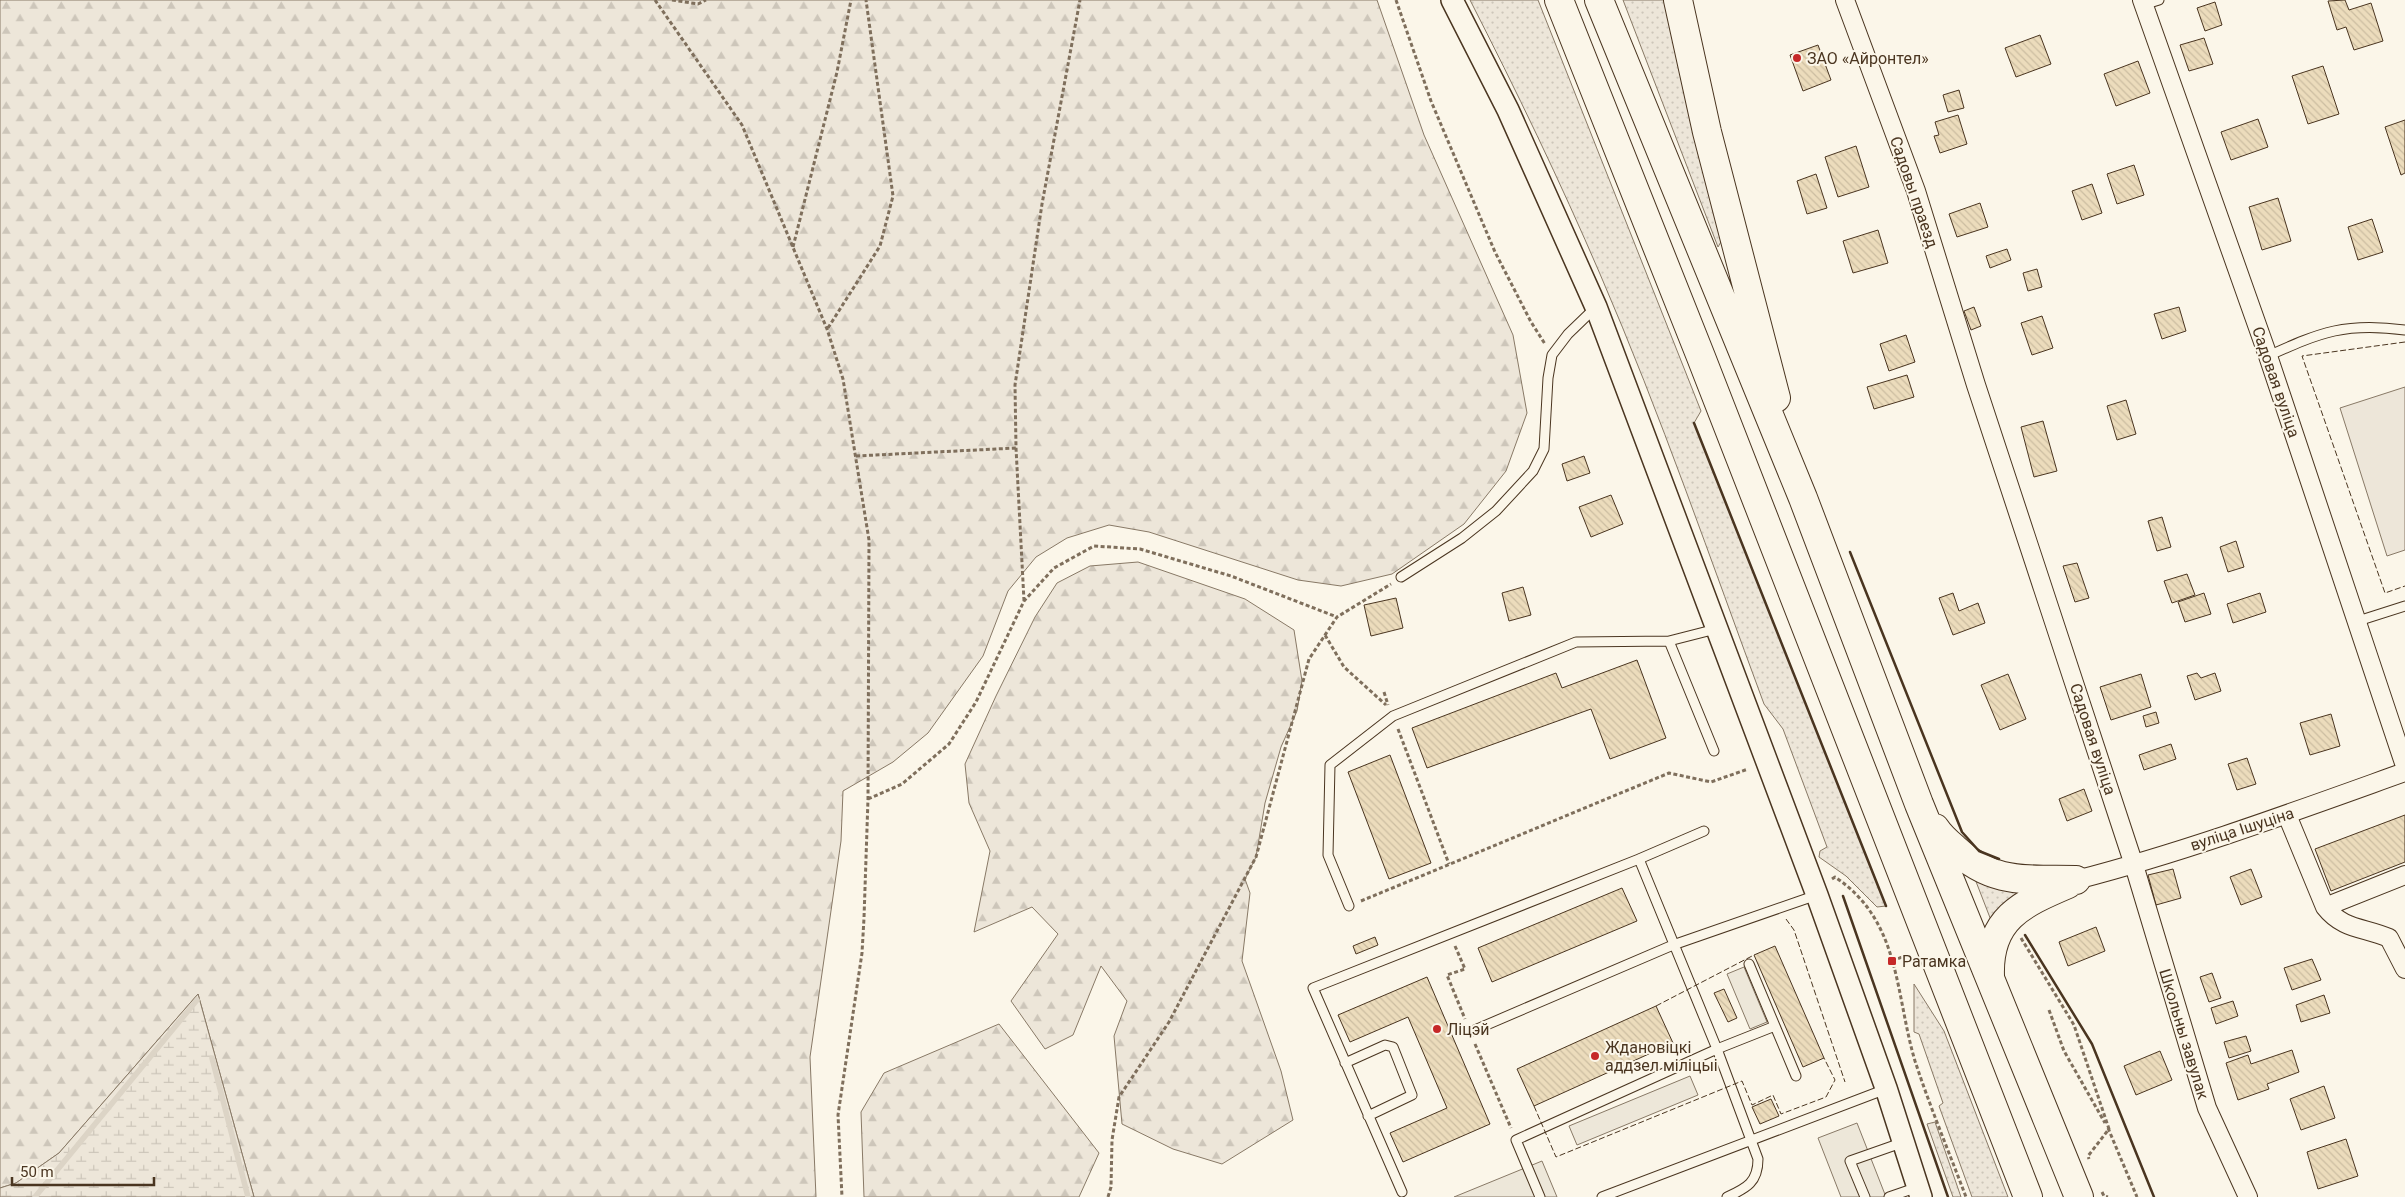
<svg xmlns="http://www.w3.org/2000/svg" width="2405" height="1197" viewBox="0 0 2405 1197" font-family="Roboto,sans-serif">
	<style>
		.grass { fill: url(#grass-dots); stroke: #887966 }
		.forest { fill: url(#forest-firs); stroke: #887966 }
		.wetland { fill: url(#wetland-marsh); stroke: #887966 }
		.pitch { fill: #ede6d9; stroke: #887966 }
		.parking { fill: #ede7d9; stroke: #887966 }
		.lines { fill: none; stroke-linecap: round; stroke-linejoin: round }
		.stream { stroke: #dcd4c6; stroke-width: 5.5 }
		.building { fill: url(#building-back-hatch); stroke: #4a3520 }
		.service-casing { stroke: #4a3520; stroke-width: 11 }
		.minor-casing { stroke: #4a3520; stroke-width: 20 }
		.tertiary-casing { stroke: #4a3520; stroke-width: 24 }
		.trunk-casing { stroke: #4a3520; stroke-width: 30 }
		.path { stroke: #7f6f5c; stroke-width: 3; stroke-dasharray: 4 2.5; stroke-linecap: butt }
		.service { stroke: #fbf6e9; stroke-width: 9 }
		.minor { stroke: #fbf6e9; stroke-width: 18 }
		.tertiary { stroke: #fbf6e9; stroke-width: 21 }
		.trunk { stroke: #fbf6e9; stroke-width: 28 }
		.fence { stroke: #4a3520; stroke-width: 1; stroke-dasharray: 6 2.5; stroke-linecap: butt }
		.wall { stroke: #4a3520; stroke-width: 2.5 }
		.poi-dot { fill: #c62828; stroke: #fbf6e9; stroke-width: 2 }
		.labels { text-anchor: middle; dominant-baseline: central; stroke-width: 4; stroke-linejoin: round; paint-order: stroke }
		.poi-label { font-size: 16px; fill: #4a3520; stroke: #fbf6e9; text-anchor: start }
		.street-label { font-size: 16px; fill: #4a3520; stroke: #fbf6e9 }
	</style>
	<defs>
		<pattern id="grass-dots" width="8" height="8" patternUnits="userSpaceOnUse" patternTransform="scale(1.25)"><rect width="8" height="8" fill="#ede6d9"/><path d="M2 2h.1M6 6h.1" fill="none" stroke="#cdc6ba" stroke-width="1.8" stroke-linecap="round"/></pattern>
		<pattern id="forest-firs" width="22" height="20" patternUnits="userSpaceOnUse" patternTransform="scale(1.25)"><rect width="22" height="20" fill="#ede6d9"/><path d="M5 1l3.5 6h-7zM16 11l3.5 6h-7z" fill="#cdc6ba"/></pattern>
		<pattern id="wetland-marsh" width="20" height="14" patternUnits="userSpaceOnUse" patternTransform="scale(1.25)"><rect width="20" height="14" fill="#ede6d9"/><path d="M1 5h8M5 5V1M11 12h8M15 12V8" fill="none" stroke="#cdc6ba"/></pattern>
		<pattern id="building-back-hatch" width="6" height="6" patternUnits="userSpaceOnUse" patternTransform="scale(1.25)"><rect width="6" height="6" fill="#ecdcbc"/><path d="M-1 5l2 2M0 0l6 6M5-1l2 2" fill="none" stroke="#ccbda1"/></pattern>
	</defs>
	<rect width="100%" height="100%" fill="#fbf6e9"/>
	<path class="grass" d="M1470,0h68l163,411 -7,12 192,483 -9,1 -31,-31 -27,-19 1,-6 7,-4 -44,-118 -19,-25c-53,-143 -103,-289 -164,-430 -40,-93 -84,-184 -130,-274z
		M1623,0h46l53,240 -4,7z
		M1975,879l58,11 -39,38z
		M1914,984l30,47 64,166h-36l-33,-91 4,-3 -24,-69 -5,-2z
		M1935,1122l26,75h-8l-26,-73z"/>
	<path class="forest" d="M0,0h1377l47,135 89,200 14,78 -21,58 -42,53 -72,50 -51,12 -43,-6 -149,-48 -40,-7 -42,13 -31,19 -28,34 -25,65 -55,77 -35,29 -50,29 -2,50 -31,216 6,140h-562l-56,-203 -139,159 -43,30 -16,5z
		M1138,562l107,37 49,31 8,51 -5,30 -16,36 -16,56 -9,54 -11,22 5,14 -8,68 39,110 12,49 -71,44 -49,-15 -51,-25 -8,-88 13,-35 -26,-35 -28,69 -28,14 -34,-48 47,-67 -26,-27 -58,25 16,-81 -21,-48 -4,-39 31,-68 39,-79 22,-34 33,-17z
		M999,1024l100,129 -20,44h-215l-3,-85 23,-39z"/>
	<path class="wetland" d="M198,994l56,203h-254v-9l16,-5 43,-30z"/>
	<path class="pitch" d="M2405,387v163l-18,6 -47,-148z"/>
	<path class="parking" d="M1744,967l23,55 -17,7 -23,-55z
		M1690,1076l8,19 -121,50 -8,-19z
		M1857,1123l29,74h-45l-23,-59z
		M1542,1161l15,36h-103z"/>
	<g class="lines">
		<path class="stream" d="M212,1058l36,139
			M35,1197l162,-197"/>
	</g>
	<path class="building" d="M2345,0l4,10 22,-7 12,38 -29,9 -8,-23 -9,3 -9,-29z
		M2215,2l7,23 -17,6 -8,-23z
		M2040,35l11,29 -35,13 -11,-29z
		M2204,38l9,26 -24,7 -9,-26z
		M1818,45l13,35 -28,11 -13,-36z
		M2138,61l12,32 -34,13 -12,-32z
		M2323,66l16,48 -31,10 -16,-48z
		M1959,90l5,18 -16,4 -5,-17z
		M1958,115l9,29 -27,9 -6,-17 5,-1 -4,-13z
		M2258,119l10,28 -37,13 -10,-28z
		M2405,120v53l-4,2 -16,-48z
		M1856,146l13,41 -31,10 -13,-40z
		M2134,165l10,30 -27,9 -10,-30z
		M1816,174l11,34 -20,6 -10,-33z
		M2092,184l10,29 -20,7 -10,-29z
		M2278,198l13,43 -29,9 -13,-43z
		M1980,203l8,24 -31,10 -8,-23z
		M2372,219l11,33 -25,8 -10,-33z
		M1878,230l10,33 -35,10 -10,-32z
		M2007,249l4,11 -21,8 -4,-12z
		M2037,269l5,18 -14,4 -5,-18z
		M1974,307l7,19 -10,4 -7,-19z
		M2179,307l7,24 -24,8 -8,-25z
		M2042,316l11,32 -21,7 -11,-32z
		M1906,335l9,27 -26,9 -9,-27z
		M1907,375l7,22 -40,12 -7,-22z
		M2126,400l10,34 -19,6 -10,-34z
		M2043,421l14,50 -23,6 -13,-50z
		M1584,456l6,17 -23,8 -5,-17z
		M1611,495l12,29 -32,13 -12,-30z
		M2162,517l9,30 -14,4 -9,-30z
		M2236,541l8,26 -16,5 -8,-25z
		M2077,563l12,35 -14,4 -12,-36z
		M2187,574l8,21 -23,8 -8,-22z
		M1523,587l8,28 -22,6 -7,-28z
		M1953,593l6,18 19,-8 7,20 -32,12 -14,-37z
		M2204,593l7,21 -26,8 -7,-20z
		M2260,593l6,19 -33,11 -6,-19z
		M1396,598l7,30 -32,8 -7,-31z
		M1637,660l29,78 -56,21 -19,-50 -164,59 -15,-40 144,-55 6,15z
		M2197,673l4,5 14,-5 6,18 -26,9 -8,-24z
		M2008,674l18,45 -26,11 -19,-45z
		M2141,674l10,33 -40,13 -11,-33z
		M2156,712l3,11 -13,4 -3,-11z
		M2331,714l9,32 -30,9 -10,-32z
		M2171,744l5,15 -32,11 -5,-15z
		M1390,755l41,108 -42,16 -41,-107z
		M2247,758l9,26 -19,6 -9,-26z
		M2084,789l8,22 -25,10 -8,-22z
		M2405,815v47l-74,29 -16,-42z
		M2173,869l8,29 -25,7 -8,-30z
		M2251,869l11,28 -21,8 -11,-28z
		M1622,888l15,33 -145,61 -14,-34z
		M2096,927l9,24 -37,15 -9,-24z
		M1375,937l3,8 -22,9 -3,-8z
		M1775,946l49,112 -21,9 -49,-112z
		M2312,959l9,21 -29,10 -8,-22z
		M2212,973l9,25 -12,4 -9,-25z
		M1427,977l63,147 -87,38 -13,-29 57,-25 -39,-91 -58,25 -12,-27z
		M1724,989l13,29 -9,4 -14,-29z
		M2324,995l6,18 -29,9 -5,-17z
		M2233,1001l5,15 -22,8 -5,-16z
		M1656,1006l17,37 -139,63 -17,-37z
		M2246,1036l5,15 -22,7 -5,-16z
		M2292,1050l7,22 -32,12 2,5 -31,11 -12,-37 22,-8 3,9z
		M2160,1051l12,29 -36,15 -12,-29z
		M2324,1086l11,32 -34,12 -11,-31z
		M1771,1099l8,17 -19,8 -8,-17z
		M2346,1139l12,37 -40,13 -11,-37z"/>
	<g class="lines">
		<defs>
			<path id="service" d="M2143,5l16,-5
				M2268,356c53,-24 78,-34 137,-26
				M1401,577l61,-39 34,-27 37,-40 11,-22 4,-71 4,-23 16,-21 28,-27
				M2358,621l47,-15
				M1669,641l45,110
				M1639,859l65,-28
				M1349,906l-21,-51 2,-90 63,-49 183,-74 93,-1 47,-12
				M1775,1026l21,50
				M1470,1032l203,-87 144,-50
				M1345,1063l40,-18 8,2 19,48 -44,21
				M1402,1192l-89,-204 326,-129 78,190 -201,91 24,57
				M1602,1197l284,-108
				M1727,1197c20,-9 31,-15 31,-38l-41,-110 58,-23 -26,-62
				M1865,1197l-15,-36 54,-19
				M1889,1197l29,-10"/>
			<path id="minor" d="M1845,0l71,191 60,194 158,480 73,243 41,89
				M2142,0l126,356 137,410
				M2287,815l38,92c18,23 39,20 64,31l16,31
				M2076,880c112,-29 220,-69 329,-108
				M2325,907l80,-32"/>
			<path id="tertiary" d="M1452,0l56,110 88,197 221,588 69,193 35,109"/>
			<path id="trunk" d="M1559,0l142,357 327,840
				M1599,0l204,498 116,306 160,393
				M1678,0l29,132 69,266
				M1935,828c5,8 12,14 19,20 38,37 72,31 122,32
				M1990,976c-2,-57 31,-72 78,-92"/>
		</defs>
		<use href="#service" class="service-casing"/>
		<use href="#minor" class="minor-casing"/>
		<use href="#tertiary" class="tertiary-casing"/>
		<use href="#trunk" class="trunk-casing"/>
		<path class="path" d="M655,0l87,125 85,204 16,50 26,161 -1,259 -4,119 -2,35 -24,162 4,82
			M672,0l26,4 8,-4
			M1396,0l35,101 64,151 36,70 14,22
			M793,247l44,-175 14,-72
			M828,328l52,-82 13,-50 -27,-196
			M856,456l160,-8
			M1024,601l-8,-153 -1,-63 27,-181 38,-204
			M1325,635l19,32 42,38
			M1384,692l4,13
			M1398,729l51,135
			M868,799l34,-15 47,-40 27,-42 48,-101 30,-33 40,-22 46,3 91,27 106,41
			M1832,879l3,-2c66,44 60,117 80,184 15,46 34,91 51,136
			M1361,901l308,-128 42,9 37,-13
			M2021,938l53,87 35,104 -21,27 1,3
			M1455,946l10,23 -18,6 18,44
			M1892,961l18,-7
			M2049,1010l15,41 41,72
			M1475,1044l36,84
			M2108,1128l29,69
			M2102,1192l2,4 4,1
			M1108,1197l3,-10 1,-47 7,-43 50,-75 87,-165 53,-198 28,-42 54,-33"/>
		<use href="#service" class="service"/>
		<use href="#minor" class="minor"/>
		<use href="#tertiary" class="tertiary"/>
		<use href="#trunk" class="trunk"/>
		<path class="fence" d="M2405,342l-103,14 83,237 20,-7
			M1786,919l8,11 51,152
			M1656,1006l98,-51
			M1534,1106l22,51 186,-76 10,24 21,-10 8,19 45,-17 9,-17 -11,-22"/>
		<path class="wall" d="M1694,423l192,483
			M1850,552l112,280 17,19 20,8
			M1843,896l105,301
			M2025,935l67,109 62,153"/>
	</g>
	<g class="poi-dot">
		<circle cx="1797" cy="58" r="5"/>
		<rect x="1887" y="956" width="10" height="10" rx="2.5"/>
		<circle cx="1437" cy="1029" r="5"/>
		<circle cx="1595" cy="1056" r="5"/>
	</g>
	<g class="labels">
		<g class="poi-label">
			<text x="1807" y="58">ЗАО «Айронтел»</text>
			<text x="1902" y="961">Ратамка</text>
			<text x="1447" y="1029">Ліцэй</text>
			<text x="1605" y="1047">Ждановіцкі<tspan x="1605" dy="18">аддзел міліцыі</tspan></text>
		</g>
		<g class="street-label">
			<text transform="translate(1914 192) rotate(71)">Садовы праезд</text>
			<text transform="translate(2276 382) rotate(71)">Садовая вуліца</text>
			<text transform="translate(2093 739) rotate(72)">Садовая вуліца</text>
			<text transform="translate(2242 829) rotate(-18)">вуліца Ішуціна</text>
			<text transform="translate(2184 1034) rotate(73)">Школьны завулак</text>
		</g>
	</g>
	<path d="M12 1177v8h142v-8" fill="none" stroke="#4a3520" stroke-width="2.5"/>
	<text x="20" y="1177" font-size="15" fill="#4a3520" stroke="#fbf6e9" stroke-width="4" paint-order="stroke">50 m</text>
</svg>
